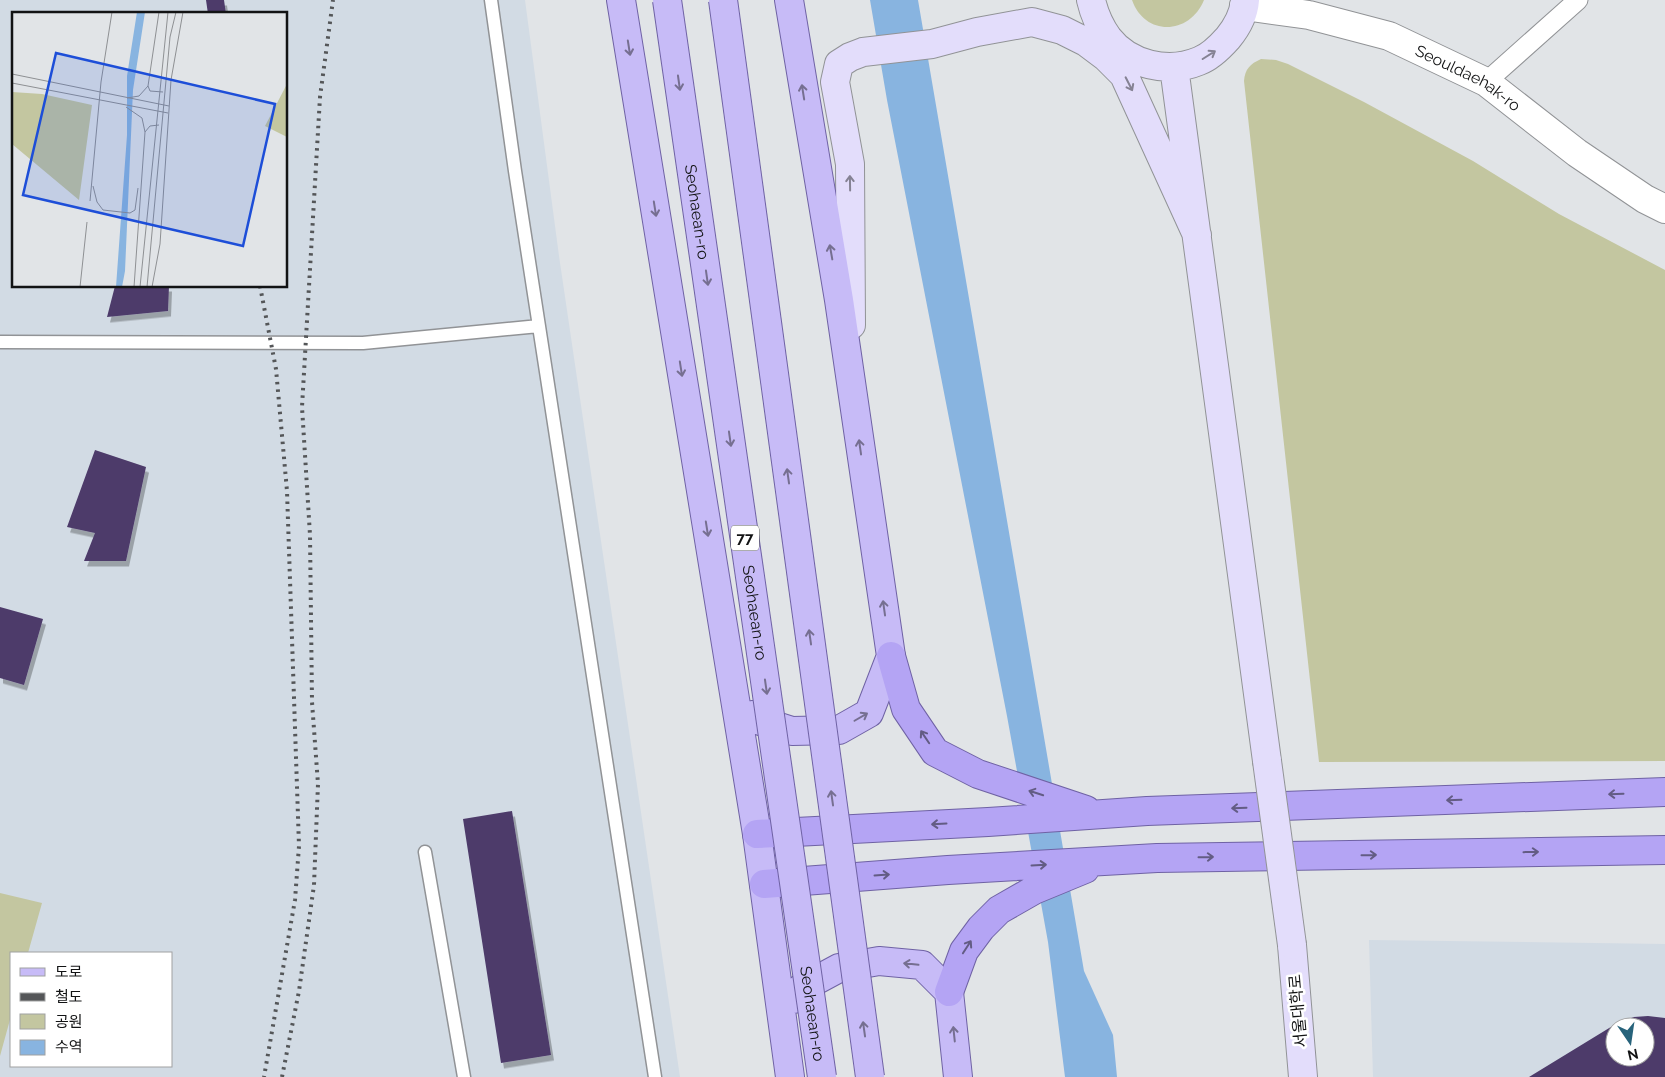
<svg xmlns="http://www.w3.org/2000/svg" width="1665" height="1077" viewBox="0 0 1665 1077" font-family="Raleway,'Noto Sans KR',sans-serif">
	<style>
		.built { fill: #d2dbe4; fill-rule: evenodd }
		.green { fill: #c3c6a0 }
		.water { fill: #88b4e0 }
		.building { fill: #4d3b6a; fill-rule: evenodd; filter: url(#shadow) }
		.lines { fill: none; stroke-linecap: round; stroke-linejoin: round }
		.service-casing { stroke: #919396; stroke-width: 15 }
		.pedestrian-casing { stroke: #919396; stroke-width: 21 }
		.tertiary-casing { stroke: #919396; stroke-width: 30 }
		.secondary-casing { stroke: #919396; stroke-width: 30 }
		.primary-casing { stroke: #6f62a4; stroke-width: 30 }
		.trunk-casing { stroke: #6f62a4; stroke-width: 30 }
		.service { stroke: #fff; stroke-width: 12 }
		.pedestrian { stroke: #fff; stroke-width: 19 }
		.tertiary { stroke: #fff; stroke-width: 28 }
		.secondary { stroke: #e3ddfb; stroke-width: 28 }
		.primary { stroke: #c7bbf7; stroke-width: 28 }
		.trunk { stroke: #b4a4f4; stroke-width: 28 }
		.rail { stroke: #545658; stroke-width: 4; stroke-dasharray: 2.5 5; stroke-linecap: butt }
		.secondary-bridge-casing { stroke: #919396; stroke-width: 30; stroke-linecap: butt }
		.primary-bridge-casing { stroke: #6f62a4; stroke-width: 30; stroke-linecap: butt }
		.secondary-bridge { stroke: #e3ddfb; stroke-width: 28 }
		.primary-bridge { stroke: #c7bbf7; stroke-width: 28 }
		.oneway { stroke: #766f91 }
		.oneway2 { stroke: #858293 }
		.oneway3 { stroke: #635c84 }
		.labels { text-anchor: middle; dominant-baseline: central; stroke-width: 5; stroke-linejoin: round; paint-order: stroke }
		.shield { fill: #fff; stroke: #595a5a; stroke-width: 1 }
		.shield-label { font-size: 15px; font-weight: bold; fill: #121314 }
		.street-label { font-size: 16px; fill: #121314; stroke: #fff }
		.inset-road { fill: none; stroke: #8e9093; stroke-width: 1 }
		.view { fill: #1d4ed8; fill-opacity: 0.15; stroke: #1d4ed8; stroke-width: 2.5 }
		.inset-edge { fill: none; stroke: #121314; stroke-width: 2.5 }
	</style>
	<defs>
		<filter id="shadow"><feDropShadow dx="3" dy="5.5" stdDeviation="0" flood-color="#0004"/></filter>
	</defs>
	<rect width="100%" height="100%" fill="#e1e4e7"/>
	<path class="built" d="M0,0h525l34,256 121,821h-680zM14,14h272v272h-272zM11,953h160v113h-160z
		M1369,940l296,4v133h-292zM1615,1027h30v30h-30z"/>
	<path class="green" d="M1132,0h72c-14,35 -59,37 -72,0z
		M1261,59l15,1 12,4 76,38 109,59 86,53 106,56v491l-346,1 -75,-681c1,-12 6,-17 17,-22z
		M0,893l42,10 -14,50h-17v63l-11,40z"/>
	<path class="water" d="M870,0h48l166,971 29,64 4,42h-52l-17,-135 -41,-226 -120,-616z"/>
	<path class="building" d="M206,0h18l2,14h-18z
		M115,286h54l-1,25 -61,6z
		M95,450l51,17 -20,94h-42l11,-28 -28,-6z
		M0,607l43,12 -19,66 -24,-7z
		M512,811l39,244 -50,8 -38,-244z
		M1648,1016l17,2v59h-136l90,-55 15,-5zM1615,1027h30v30h-30z"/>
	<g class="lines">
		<defs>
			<path id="service" d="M491,0l24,171 140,906
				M0,342l363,1 176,-17
				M425,852l39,225"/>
			<path id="pedestrian" d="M1486,82l92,-82"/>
			<g id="tertiary">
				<path id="s1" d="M1244,6l65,9 80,21 97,46 91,71 68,46 20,10"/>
			</g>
			<path id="secondary" d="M1091,0c3,13 9,27 17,38 21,27 60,36 91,23 11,-4 21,-14 29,-23 9,-11 16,-24 17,-38
				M1174,67l93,694
				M851,325l-1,-161 -15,-82 4,-18 11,-7 13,-5 69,-8 45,-12 55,-10 30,8 24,12 20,15 18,18 73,160
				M1292,945l11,132"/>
			<path id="primary" d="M621,0l136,834 33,243
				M752,715l2,4 38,12 47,-1 30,-17 22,-57 -52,-356 -50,-300
				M794,999l6,-10 39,-21 40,-7 43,4 27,27 9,85"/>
			<path id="trunk" d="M891,656l15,53 29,43 43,22 108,36
				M757,834l231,-12 159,-11 518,-19
				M764,884l184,-14 209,-12 508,-8
				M949,992l15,-41 17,-23 18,-18 35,-20 51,-21"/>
		</defs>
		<use href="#service" class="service-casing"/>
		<use href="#pedestrian" class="pedestrian-casing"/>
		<use href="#tertiary" class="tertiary-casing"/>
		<use href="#secondary" class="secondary-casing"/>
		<use href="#primary" class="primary-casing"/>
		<use href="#trunk" class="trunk-casing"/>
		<use href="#service" class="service"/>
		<use href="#pedestrian" class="pedestrian"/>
		<use href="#tertiary" class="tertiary"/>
		<use href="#secondary" class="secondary"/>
		<use href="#primary" class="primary"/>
		<use href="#trunk" class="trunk"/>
		<path class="rail" d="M260,286l16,83 11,122 12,355 -4,54 -31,177
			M282,1077l17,-86 15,-106 4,-101 -6,-82 -2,-167 -8,-128 18,-310 13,-97"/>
		<defs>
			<path id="secondary-bridge" d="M1267,761l25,184"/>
			<g id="primary-bridge">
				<path id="s2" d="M667,0l155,1077"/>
				<path d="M723,0l147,1077"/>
			</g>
		</defs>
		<use href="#secondary-bridge" class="secondary-bridge-casing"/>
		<use href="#primary-bridge" class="primary-bridge-casing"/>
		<use href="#secondary-bridge" class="secondary-bridge"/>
		<use href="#primary-bridge" class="primary-bridge"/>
	</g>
	<defs><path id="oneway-shaft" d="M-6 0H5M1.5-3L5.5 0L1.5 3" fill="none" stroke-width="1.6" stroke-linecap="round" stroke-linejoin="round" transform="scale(1.25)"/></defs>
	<g class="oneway">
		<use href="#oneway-shaft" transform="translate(629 48) rotate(81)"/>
		<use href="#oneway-shaft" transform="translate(679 83) rotate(82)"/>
		<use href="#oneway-shaft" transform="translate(803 92) rotate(-99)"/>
		<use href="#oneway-shaft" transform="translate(655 209) rotate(81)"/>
		<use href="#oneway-shaft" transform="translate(831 252) rotate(-100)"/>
		<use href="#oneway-shaft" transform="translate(707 278) rotate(82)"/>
		<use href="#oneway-shaft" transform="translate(681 369) rotate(81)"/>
		<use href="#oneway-shaft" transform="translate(730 439) rotate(82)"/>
		<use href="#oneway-shaft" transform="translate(860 447) rotate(-98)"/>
		<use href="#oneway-shaft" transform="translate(788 476) rotate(-98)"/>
		<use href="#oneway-shaft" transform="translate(707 529) rotate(81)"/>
		<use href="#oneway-shaft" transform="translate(884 608) rotate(-98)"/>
		<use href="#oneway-shaft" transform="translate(810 637) rotate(-98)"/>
		<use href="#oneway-shaft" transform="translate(766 687) rotate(82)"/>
		<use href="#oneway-shaft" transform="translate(861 717) rotate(-30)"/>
		<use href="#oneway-shaft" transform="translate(832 798) rotate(-98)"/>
		<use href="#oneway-shaft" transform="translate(911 964) rotate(-174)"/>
		<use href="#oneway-shaft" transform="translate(864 1029) rotate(-98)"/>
		<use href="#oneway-shaft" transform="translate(954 1034) rotate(-96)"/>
	</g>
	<g class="oneway2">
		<use href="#oneway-shaft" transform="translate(1209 55) rotate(-32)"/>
		<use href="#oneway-shaft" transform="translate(1129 84) rotate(63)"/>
		<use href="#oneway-shaft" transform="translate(850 183) rotate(-91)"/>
	</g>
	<g class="oneway3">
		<use href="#oneway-shaft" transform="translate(925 737) rotate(-124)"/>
		<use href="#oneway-shaft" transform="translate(1036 793) rotate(-162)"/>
		<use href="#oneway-shaft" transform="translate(1616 794) rotate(178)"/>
		<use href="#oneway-shaft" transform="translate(1454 800) rotate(178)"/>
		<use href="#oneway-shaft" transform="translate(1239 808) rotate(178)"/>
		<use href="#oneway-shaft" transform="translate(939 824) rotate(177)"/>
		<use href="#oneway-shaft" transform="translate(1531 852) rotate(-1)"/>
		<use href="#oneway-shaft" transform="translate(1369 855) rotate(-1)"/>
		<use href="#oneway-shaft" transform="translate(1206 857) rotate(-1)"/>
		<use href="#oneway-shaft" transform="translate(1039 865) rotate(-3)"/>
		<use href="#oneway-shaft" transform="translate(882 875) rotate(-4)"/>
		<use href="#oneway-shaft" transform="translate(967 947) rotate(-57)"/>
	</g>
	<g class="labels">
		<rect class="shield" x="731" y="525.5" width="28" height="25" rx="4"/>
		<g class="shield-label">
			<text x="745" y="538">77</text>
		</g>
		<g class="street-label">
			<text stroke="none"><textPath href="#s1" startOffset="238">Seouldaehak-ro</textPath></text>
			<text stroke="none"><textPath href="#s2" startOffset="214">Seohaean-ro</textPath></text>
			<text stroke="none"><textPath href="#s2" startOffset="619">Seohaean-ro</textPath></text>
			<text transform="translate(1298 1011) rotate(-95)">서울대학로</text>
			<text stroke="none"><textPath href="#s2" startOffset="1024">Seohaean-ro</textPath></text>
		</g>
	</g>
	<g transform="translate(12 12)">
		<rect width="275" height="275" fill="#e1e4e7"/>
		<path d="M275,72v53l-22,-11zM0,80l30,2 50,11 -13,95 -67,-56z" fill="#c3c6a0"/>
		<path d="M125,0h8l-12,78 -8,181 -3,16h-6l11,-152v-59z" fill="#88b4e0"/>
		<path class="inset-road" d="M147,0l-11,74 2,5 13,1M0,62l157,32M0,71l156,30M115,86l12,-2 9,-10M114,95l16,11 3,14M81,174l4,16 6,8 27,3 5,-3 3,-22M78,189l11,-119 11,-70M68,275l7,-65M122,275l11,-155 5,-6 9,-1M128,275l28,-275M135,275l23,-250 6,-25M140,275l8,-43 11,-164 12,-68"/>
		<path class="view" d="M44,41l219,51 -32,142 -220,-51z"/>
		<rect width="275" height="275" class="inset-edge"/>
	</g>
	<rect x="10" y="952" width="162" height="115" fill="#ffffff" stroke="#a0a1a1"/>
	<rect x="20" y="968" width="25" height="8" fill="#c7bbf7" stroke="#a0a1a1"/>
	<text x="55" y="977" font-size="15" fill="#121314">도로</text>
	<rect x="20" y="993" width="25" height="8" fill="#545658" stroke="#a0a1a1"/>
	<text x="55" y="1002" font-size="15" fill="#121314">철도</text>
	<rect x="20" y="1014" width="25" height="15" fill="#c3c6a0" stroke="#a0a1a1"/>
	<text x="55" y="1027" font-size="15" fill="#121314">공원</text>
	<rect x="20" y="1040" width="25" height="15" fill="#88b4e0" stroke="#a0a1a1"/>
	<text x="55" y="1052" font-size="15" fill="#121314">수역</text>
	<g transform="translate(1630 1042) rotate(167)"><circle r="24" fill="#ffffff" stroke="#a0a1a1"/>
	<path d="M0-4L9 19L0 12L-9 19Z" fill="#27637b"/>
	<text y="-8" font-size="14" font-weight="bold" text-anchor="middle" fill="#121314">N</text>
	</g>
</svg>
